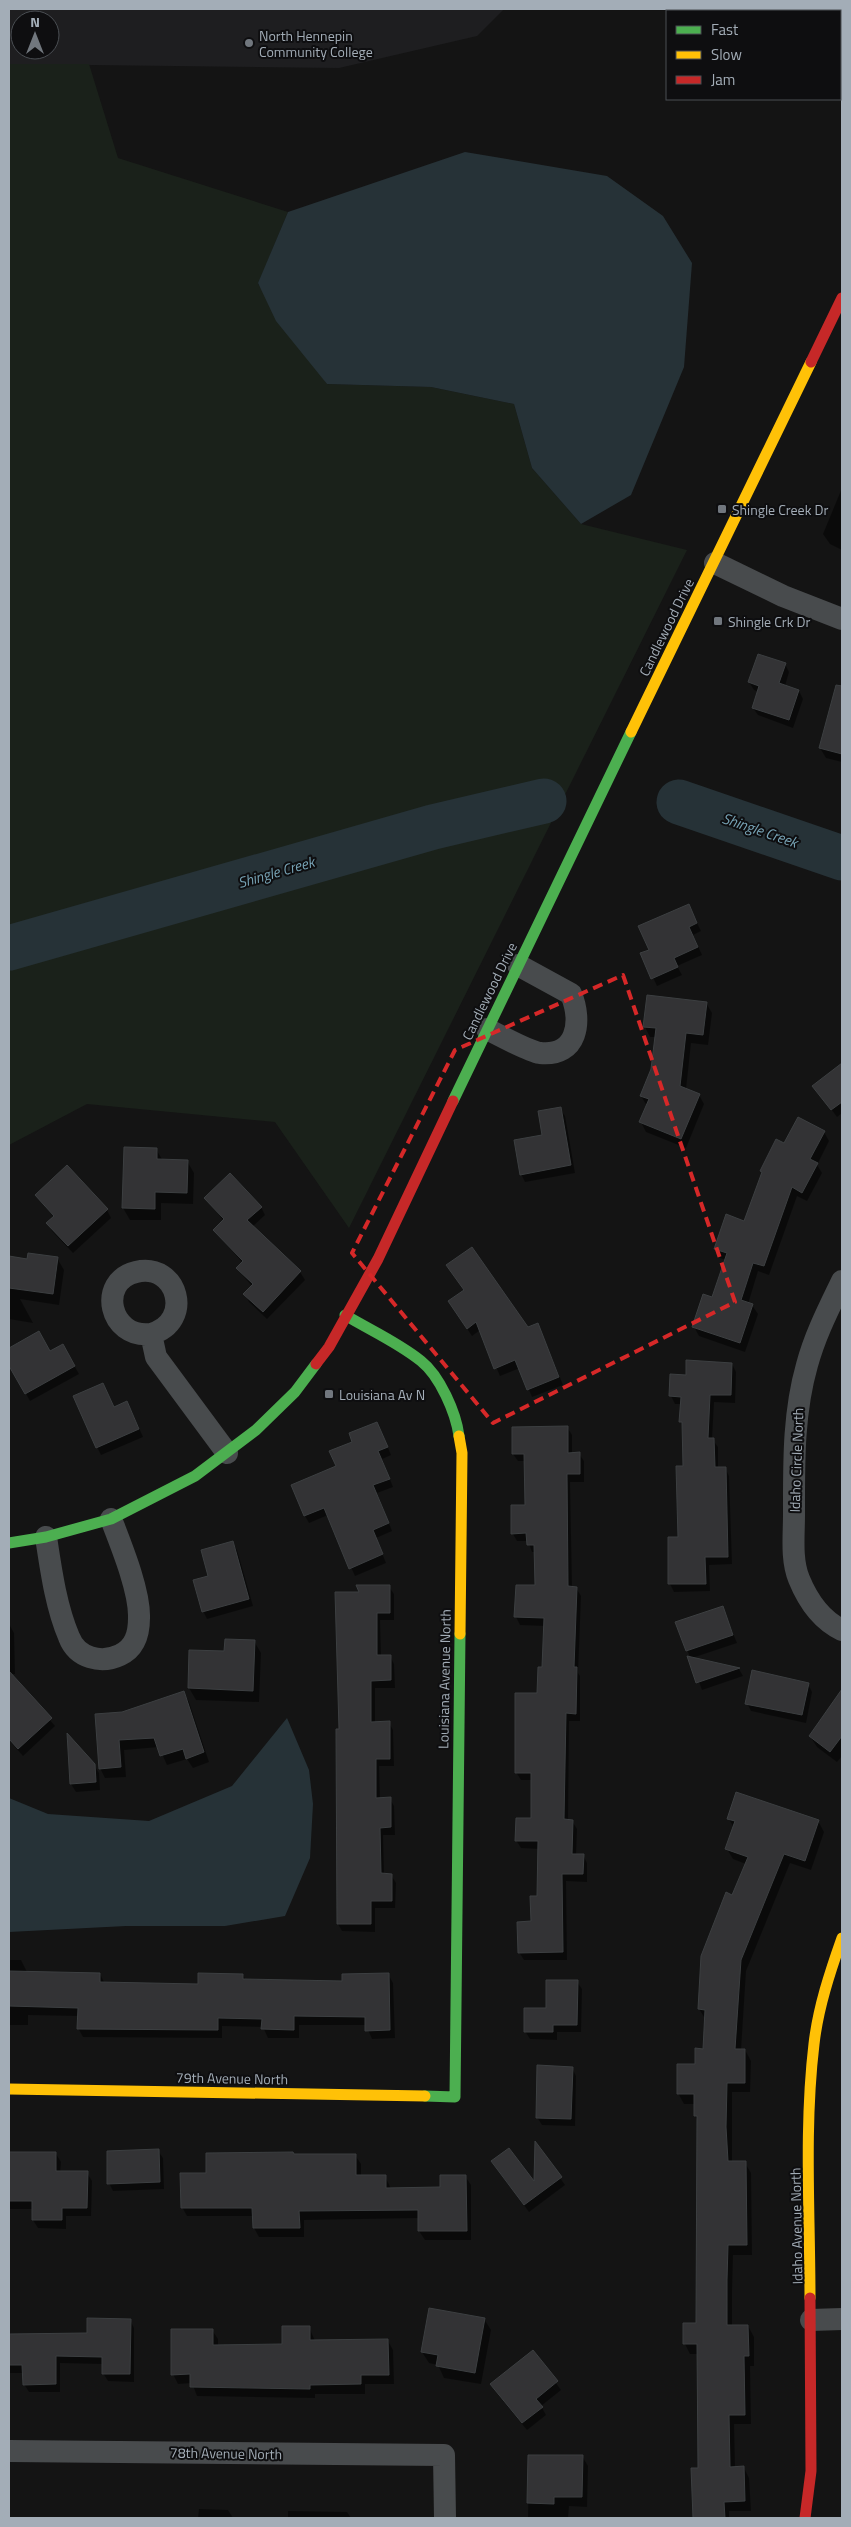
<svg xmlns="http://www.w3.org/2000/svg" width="851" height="2527" viewBox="0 0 851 2527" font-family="'Titillium Web',sans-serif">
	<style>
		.built { fill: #1e1e20; fill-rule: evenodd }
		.green { fill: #1a211a }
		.water { fill: #263237 }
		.shadow { fill: #0007 }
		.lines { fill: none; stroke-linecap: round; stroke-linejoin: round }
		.river { stroke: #263237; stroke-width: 45 }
		.building { fill: #333335; stroke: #3c3f41 }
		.street { stroke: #484b4d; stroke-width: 22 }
		.fast { stroke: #4caf50; stroke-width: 11 }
		.slow { stroke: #ffc107; stroke-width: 11 }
		.jam { stroke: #c62828; stroke-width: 11 }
		.marked { fill: none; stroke: #d62828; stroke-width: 4; stroke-dasharray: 10 6; stroke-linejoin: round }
		.poi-dot { fill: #71777e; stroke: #0e0e10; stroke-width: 2 }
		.labels { text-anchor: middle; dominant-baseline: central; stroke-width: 4; stroke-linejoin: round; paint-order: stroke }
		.poi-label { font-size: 14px; fill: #a3adb7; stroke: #0e0e10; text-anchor: start }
		.street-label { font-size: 14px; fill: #a3adb7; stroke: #0e0e10 }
		.water-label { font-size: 15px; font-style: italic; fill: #77a3b5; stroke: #0e0e10 }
	</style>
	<rect width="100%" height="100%" fill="#141414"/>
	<path class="built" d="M9,9h495l-27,27 -138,32 -330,-4zM20,20h30v30h-30z"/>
	<path class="green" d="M9,64h80l29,94 170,54 -30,72 69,100 104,3 83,17 18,64 49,56 106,26 -338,678 -74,-106 -188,-18 -78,41z"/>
	<path class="water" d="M465,152l142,24 56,40 29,47 -8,104 -53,128 -50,29 -49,-56 -18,-64 -83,-17 -104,-3 -51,-63 -18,-38 30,-71z
		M287,1718l22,52 4,34 -3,54 -25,58 -60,10h-99l-117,6v-134l39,16 101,7 83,-35z"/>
	<path class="shadow" d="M816,9h26v22l-2,-2v-18h-22z
		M842,488v62l-12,-6 -7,-10z
		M785,664l4,8 -4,14 14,5 4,8 -10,29 -35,-13 -5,-7 6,-16 -5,-2 -5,-8z
		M837,685l5,1v76l-16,-4 -6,-10z
		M692,913l9,18 -8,4 9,20 -25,11 5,9 -25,11 -15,-32 8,-4z
		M706,1003l6,10 -4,32 -17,-2 -5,46 13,6 5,9 -18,44 -40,-16 -5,-10 6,-16 -6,-10 12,-27 3,-32h-6l-5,-10z
		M842,1065v48l-5,4 -23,-31z
		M560,1109l5,7 10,57 -50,9 -4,-8z
		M824,1132l5,9 -12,24 5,8 -15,28 -10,-5 -28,79 -11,-4 -10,33 4,1 6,9 -13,38 -46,-16 -5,-9 19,-28 13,-39 -6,-2 -5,-10 30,-25 17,-50 -1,-2 24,-26z
		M156,1149l7,12h24l7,12 -1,31 -32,-1v17h-31l-7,-12z
		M36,1195l71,15 4,8 -38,35 -21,-22 -4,-8 6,-6z
		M206,1198l55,9 4,8 -13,12 48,45 5,8 -38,39 -18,-17 -4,-8 7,-8 -15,-17 6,-6 -29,-33 10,-9z
		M9,1258l20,2 28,-2 7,12 -5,35 -39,-6 13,24 -24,-4z
		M454,1309l73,19 11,-4 25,61 -31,12 -12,-29 -20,8 -20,-46 -8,6z
		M38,1333l12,20 13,-7 16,28 -49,27 -21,-38v-13z
		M732,1364l4,8 -1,31 -21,-1 -2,37 6,8v21h7l4,8 3,88 -23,1 1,26 -36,1 -4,-8 9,-46 5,-70 -3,-64h-6l-4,-8 16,-20z
		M103,1384l11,24 17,2 12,27 -42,18 -4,-8z
		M567,1427l5,8v19h7l5,7v21h-14l2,106h4l5,8 -3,77 2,3v45h-11l-1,100h4l5,8 -1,26h7l4,8v19l-21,-1 1,79h-43l-5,-8 13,-29 7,-26 1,-48 -19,-1 -5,-8 16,-20v-40h-11l-5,-8 23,-77 4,-27 2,-42 -25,-1 -4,-8 20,-30v-35h-4l-4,-11h-11l-4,-7 13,-28 -1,-45h-7l-5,-7z
		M381,1431l10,24 -9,4 11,28 -16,6 15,38 -16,7 10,25 -31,13 -27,-61 -19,8 -4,-7 49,-74z
		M232,1543l5,7 16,56 -46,13 -4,-8 7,-35z
		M389,1587l5,7v26h-14l1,36h9l4,8 1,24h-20v35h14l4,7 1,36h-15l1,33h10l4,7 1,29h-12l1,40h7l5,8 -1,25h-20v24l-33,-1 -4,-7 3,-194 20,-136z
		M722,1607l15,36 -45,15 47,11 4,7 -41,14 -25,-68z
		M9,1624l5,9 1,41h-6z
		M254,1641l7,12 -2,49 -63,-2 -7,-12 36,-36z
		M16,1681l39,45 -32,30 -14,-16v-52z
		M808,1684l4,8 -6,31 -55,-12 -4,-8z
		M842,1691v65l-5,6 -20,-15 -7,-11z
		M183,1692l6,10 20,60 -16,6 -6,-9 -20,6 -8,-18 -35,3 2,27 -21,1 -5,-10 22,-55z
		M94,1765l5,8 1,17 -24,2 -5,-8z
		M729,1819l89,2 6,11 -13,38 -21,-7 -44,108 -5,79h4l6,11 -1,31h-18v71h13l6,10 1,82h-19l-1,36v36l16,-1 6,11v29h-4l1,58h-17l1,44h9l5,10 2,33h-22v7h-35l-1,-49h6v-115h-9l-5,-10 -1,-19h13l1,-204 -3,-5v-12h-11l-6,-11 26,-43 2,-30 -7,-11 34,-113 13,-32 -13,-5 -6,-10 7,-21z
		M9,1960h12l6,12 73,2 5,10 94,2 44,-11 3,6 98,1 44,-8 5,9 2,55 -23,1 -6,-14h-67v13h-31l-5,-11 -41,-1v12l-139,-1 -5,-9 1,-12 -51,-1v10h-19z
		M577,1982l5,7 -1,43h-24v8l-27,-1 -5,-8z
		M572,2068l4,8 -1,50 -33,-1 -5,-8z
		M536,2144l29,41 -36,27 -32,-43 38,15z
		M158,2151l5,7 1,31 -51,2 -4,-8z
		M9,2152l47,2 5,8 -1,11h27l5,8 -1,35h-25v13l-28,-1 -5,-8v-11h-24z
		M355,2155l6,9v13l24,-1 6,13 51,-1 23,-12 6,9v55h-46l-6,-9v-13l-115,2v17h-45l-5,-9v-12h-67l-5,-9 25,-33 87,-18z
		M484,2319l7,11 -10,54 -37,-6 -6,-13 -9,-2 -7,-11z
		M130,2320l4,8v54l-26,-1 -5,-8v-9l-43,-1v29h-31l-5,-8v-11h-15v-38l79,-1z
		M309,2327l6,14h73l5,9 1,34h-29v10h-50v4l-118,-2 -5,-13 -14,1 -5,-10 39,-44 6,9v7h65z
		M533,2352l28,38 -20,16 5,9 -19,15 -31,-38z
		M529,2456h53l6,10 -1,41 -18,-1 -1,12h-40z
		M199,2509l29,1 5,8h-35z
		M288,2511l59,1 4,6h-63z"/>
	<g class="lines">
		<path class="river" d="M679,802l163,56
			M9,948l424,-121 111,-26"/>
	</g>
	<path class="building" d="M758,654l28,9 -7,20 20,7 -10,30 -37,-12 7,-22 -11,-4z
		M836,685l6,1v68l-23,-6z
		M689,904l8,19 -8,4 9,20 -24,11 4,9 -27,12 -11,-26 9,-3 -11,-24z
		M647,995l60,7 -4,33 -17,-2 -6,53 20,8 -19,45 -42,-17 10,-23 -9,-3 11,-27 5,-41 -13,-1z
		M842,1063v39l-11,8 -19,-24z
		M561,1107l10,58 -51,10 -6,-35 28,-5 -4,-24z
		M798,1117l27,14 -15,28 8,4 -16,30 -10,-6 -28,79 -11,-3 -12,37 12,4 -13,39 -48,-16 11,-33 9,3 15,-44 -13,-4 12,-35 18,7 18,-49 -2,-1 16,-32 8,4z
		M124,1147l33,1v11l31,1 -1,33 -32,-1v17l-33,-1z
		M67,1165l41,44 -40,37 -22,-23 8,-7 -19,-21z
		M230,1173l32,34 -15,13 54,51 -38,41 -20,-18 10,-10 -17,-16 7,-7 -30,-31 11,-11 -20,-21z
		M472,1247l56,80 10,-4 21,54 -32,13 -12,-30 -21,9 -18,-47 -9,7 -19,-28 16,-11 -18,-25z
		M28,1253l30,4 -5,37 -44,-6v-32l18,3z
		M39,1331l11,20 13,-7 12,22 -50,28 -16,-28v-18z
		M686,1360l46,3 -1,32h-21l-2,43h6l1,29h11l2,90h-23l1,27h-38v-47h10l-2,-71h7l-1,-44h-3l2,-25 -12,-1 1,-22 16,1z
		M103,1383l11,24 13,-6 12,28 -43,19 -23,-52z
		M377,1422l11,25 -10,4 12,28 -17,6 16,38 -16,7 10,24 -34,15 -25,-61 -20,8 -13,-31 45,-19 -7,-15 23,-9 -3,-9z
		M568,1426v27l12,-1v22h-13l1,112 9,1 -3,80h3l-1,47 -10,-1 -2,106 9,1 -1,34h12l-1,20h-21l1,78 -45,1 -1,-31 14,-1 -1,-25h7l1,-55h-23l1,-23h15v-45h-16v-80h22l1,-26h4l2,-49 -30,-1 2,-32h19l-1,-40h-7l-1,-12 -15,1v-29h14l-1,-51h-12v-27z
		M233,1541l16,58 -47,13 -9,-32 15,-4 -7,-26z
		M356,1585h34v28h-13v42h14v25l-20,1v41l19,-1v38h-14v39l15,-1v30l-11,1 1,45 11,1v27h-21v23h-34l-1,-195h3l-4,-137h24z
		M723,1606l10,29 -47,16 -11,-29z
		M225,1639l30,1 -2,51 -65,-3 1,-38 35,1z
		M687,1656l53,12 -44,15z
		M752,1670l57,13 -7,32 -57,-11z
		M9,1671l43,47 -34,31 -9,-10z
		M842,1689v47l-12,16 -21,-16z
		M184,1691l20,61 -18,7 -3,-10 -23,7 -6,-18 -35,2 2,27 -22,2 -4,-55 27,-2z
		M67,1733l28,31 1,18 -26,2z
		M736,1792l83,28 -14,41 -21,-7 -43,106 -6,89h10v34h-18l-1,44 2,34h18l1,84h-19l-1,35v45h21l1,31h-5l1,59h-16l1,52 14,-1 1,35 -21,1 1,16h-32l-2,-50h7l-1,-124h-14v-21h13l1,-207h-3v-22h-17v-30h18v-16l8,1 2,-39 -7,-1 3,-53 25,-64 6,3 16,-38 -23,-8 10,-28 -8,-2z
		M9,1971l91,2v9l98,2v-11l45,1v5l99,2v-7l47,-1 1,57 -25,1v-14l-71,-1v14l-33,-1 1,-10 -44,-1v12l-141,-1 1,-21 -69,-2z
		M546,1980h32l-1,45h-24v7h-29v-24h22z
		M537,2065l36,2 -2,52 -35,-1z
		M535,2141l27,36 -38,28 -33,-44 18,-13 25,33z
		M159,2149l1,33 -53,2v-33z
		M9,2152h47v19h32l-1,37h-25v12h-30v-19h-23z
		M293,2152l1,2h62v21h30v13l54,-1v-12h26l1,56h-49v-21l-119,1 1,17h-47l-1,-20h-71l-1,-35h26v-20z
		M429,2308l56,10 -10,55 -39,-7 2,-11 -17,-3z
		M87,2318l44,1 -1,55h-28v-17l-46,-1v28l-33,1 -1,-20h-13v-31l78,-1z
		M282,2326h28v14l78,-1 1,36h-28v9l-51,1v4l-120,-2v-13l-19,1v-46h42v16l69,-1z
		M533,2350l25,31 -22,18 7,8 -21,16 -32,-39z
		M528,2455h55l-1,42h-28v7l-27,-1z"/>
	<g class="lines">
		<path class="street" d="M715,563l68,33 59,23
			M487,1029c12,6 41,22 53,24 38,4 42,-32 31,-59l-53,-29
			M842,1281c-13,27 -27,54 -35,84 -14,49 -13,99 -13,150 0,20 -3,45 5,64 9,22 22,41 43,51
			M151,1334c-42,5 -54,-53 -15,-62 42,-10 58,50 15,62l5,23 71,96
			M46,1537c5,33 10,70 23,100 8,21 32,27 51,18 15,-7 19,-21 19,-37 1,-27 -18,-73 -28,-99
			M811,2320l31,-1
			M9,2451l435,4 1,63"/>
		<path class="fast" d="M453,1101l178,-369
			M345,1315c25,15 54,28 76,46 19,15 35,52 38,75
			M9,1543l37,-6 65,-18 84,-43 61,-46 39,-38 21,-28
			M425,2096l30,1 5,-463"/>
		<path class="slow" d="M631,732l180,-370
			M459,1436l3,17 -2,181
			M9,2089l416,7
			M810,2298c0,-84 -6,-170 4,-254 4,-36 16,-72 28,-106"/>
		<path class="jam" d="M811,362l31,-64
			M316,1364l13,-17 49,-88 75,-158
			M805,2518l6,-47 -1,-173"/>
	</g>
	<path class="marked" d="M623,975l112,327 -242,121 -141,-170 103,-203z"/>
	<g class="poi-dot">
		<circle cx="249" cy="43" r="5"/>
		<rect x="717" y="504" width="10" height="10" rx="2.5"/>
		<rect x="713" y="616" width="10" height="10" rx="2.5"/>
		<rect x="324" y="1389" width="10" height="10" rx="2.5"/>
	</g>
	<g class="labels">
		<g class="poi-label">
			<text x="259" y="35">North Hennepin<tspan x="259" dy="16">Community College</tspan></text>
			<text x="732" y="509">Shingle Creek Dr</text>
			<text x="728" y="621">Shingle Crk Dr</text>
			<text x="339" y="1394">Louisiana Av N</text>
		</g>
		<g class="street-label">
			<text transform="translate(666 627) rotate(-64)">Candlewood Drive</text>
			<text transform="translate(489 991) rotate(-64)">Candlewood Drive</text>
			<text transform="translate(796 1460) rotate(-88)">Idaho Circle North</text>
			<text transform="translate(444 1679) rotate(-89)">Louisiana Avenue North</text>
			<text transform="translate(232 2078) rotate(1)">79th Avenue North</text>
			<text transform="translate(796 2226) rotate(-91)">Idaho Avenue North</text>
			<text transform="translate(226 2453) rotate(1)">78th Avenue North</text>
		</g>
		<g class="water-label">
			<text transform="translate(760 830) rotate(19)">Shingle Creek</text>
			<text transform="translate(276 872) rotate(-16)">Shingle Creek</text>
		</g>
	</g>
	<rect width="851" height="2527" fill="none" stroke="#a3adb7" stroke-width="20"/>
	<rect x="666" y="10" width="175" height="90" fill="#0e0e10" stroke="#4a4e53"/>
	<rect x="676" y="26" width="25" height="8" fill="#4caf50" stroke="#4a4e53"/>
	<text x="711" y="35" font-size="15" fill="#a3adb7">Fast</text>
	<rect x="676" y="51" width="25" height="8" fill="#ffc107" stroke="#4a4e53"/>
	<text x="711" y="60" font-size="15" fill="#a3adb7">Slow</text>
	<rect x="676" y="76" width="25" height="8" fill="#c62828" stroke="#4a4e53"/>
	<text x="711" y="85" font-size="15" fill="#a3adb7">Jam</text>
	<g transform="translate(35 35)"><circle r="24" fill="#0e0e10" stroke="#4a4e53"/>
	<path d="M0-4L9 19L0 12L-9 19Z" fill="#71777e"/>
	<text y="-8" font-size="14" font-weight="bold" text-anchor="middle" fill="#a3adb7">N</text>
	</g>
</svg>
